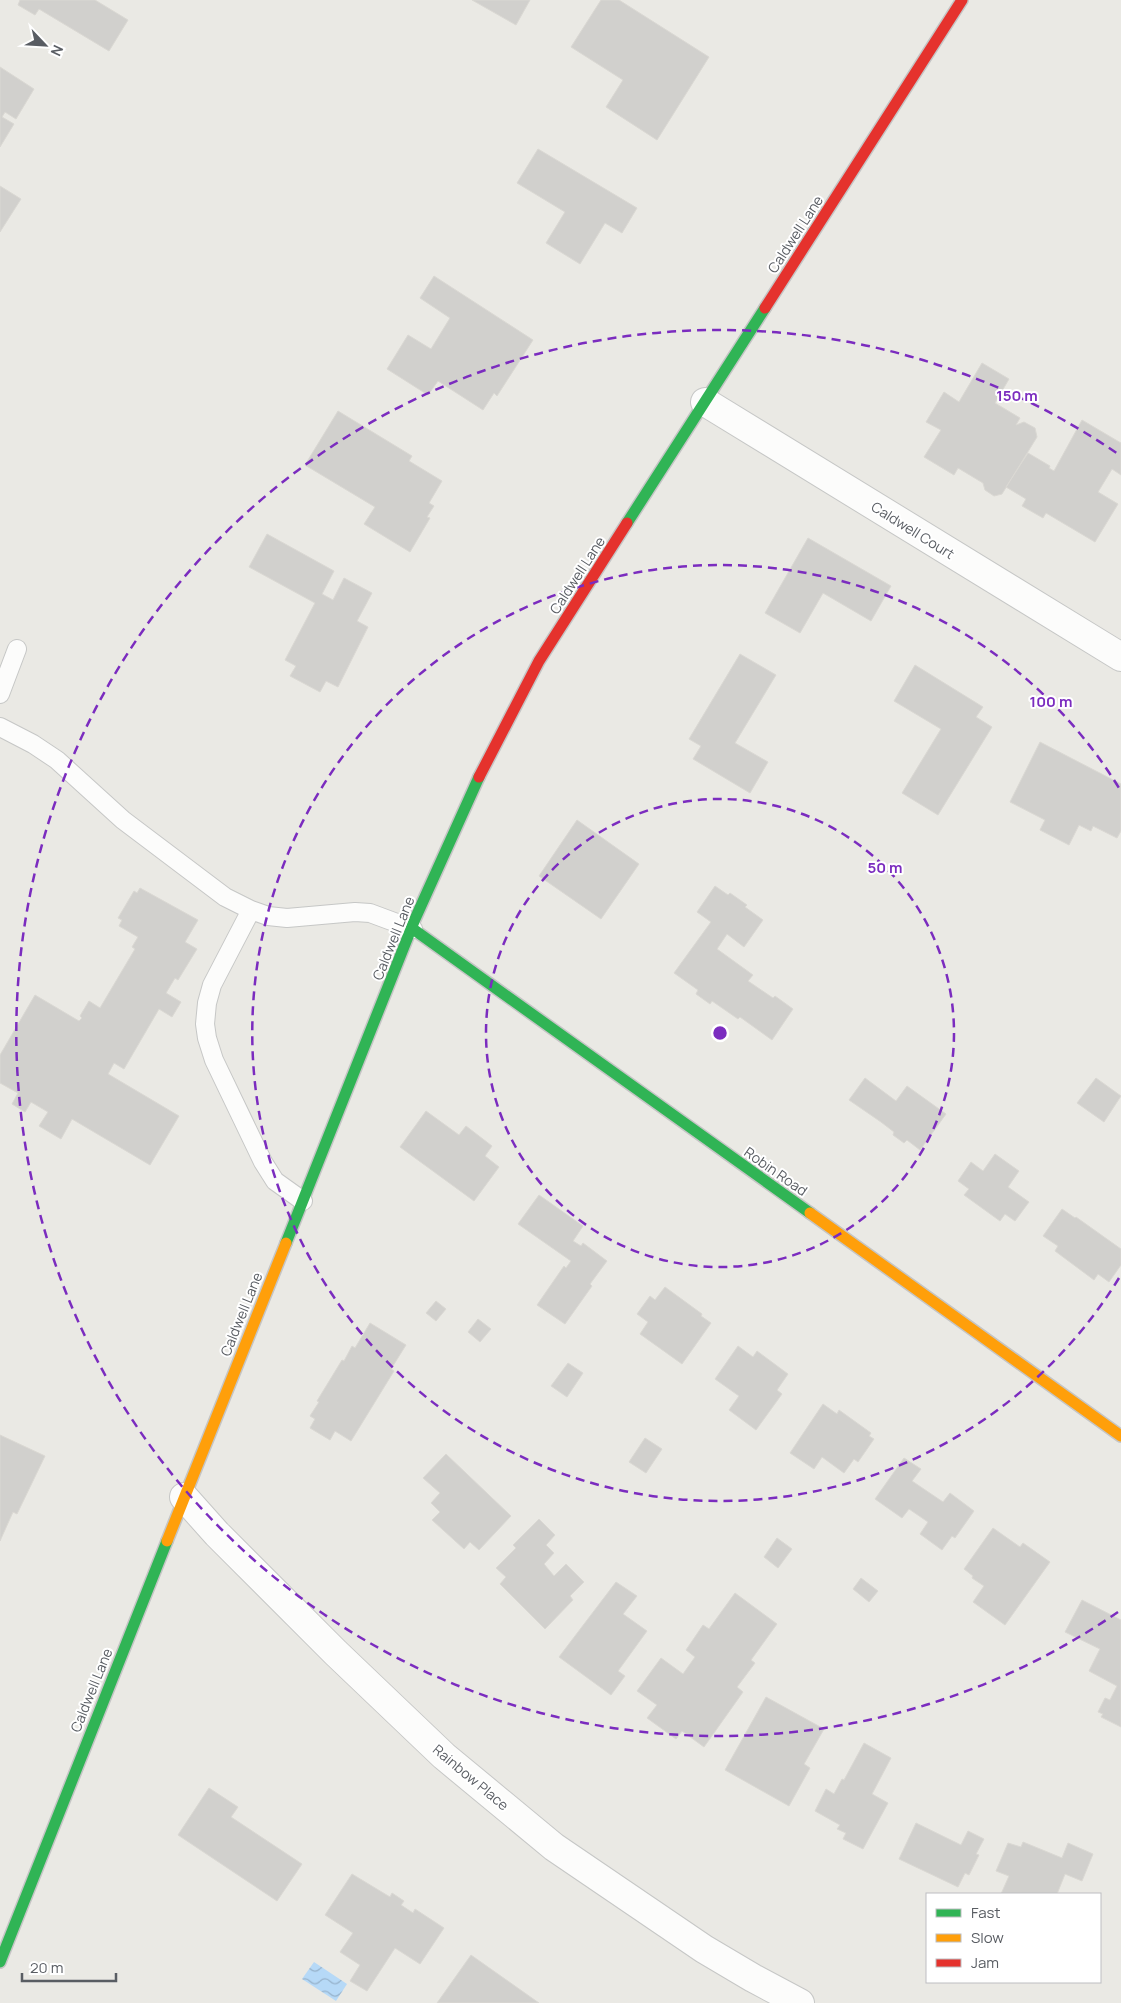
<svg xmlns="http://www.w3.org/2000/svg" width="1121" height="2003" viewBox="0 0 1121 2003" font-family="Manrope,sans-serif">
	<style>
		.water { fill: url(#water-waves) }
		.building { fill: #d1d0cd; stroke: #dad8d3 }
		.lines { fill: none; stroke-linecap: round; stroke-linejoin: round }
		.lane-casing { stroke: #c6c7c6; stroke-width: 20 }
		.street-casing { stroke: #c6c7c6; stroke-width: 30 }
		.fast-casing { stroke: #c5c5c5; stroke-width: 14 }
		.slow-casing { stroke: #c5c5c5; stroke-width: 14 }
		.jam-casing { stroke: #c5c5c5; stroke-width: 14 }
		.lane { stroke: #fcfcfb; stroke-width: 18 }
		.street { stroke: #fcfcfb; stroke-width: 28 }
		.fast { stroke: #30b455; stroke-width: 11 }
		.slow { stroke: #ff9f0a; stroke-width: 11 }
		.jam { stroke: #e5322d; stroke-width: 11 }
		.ring { fill: none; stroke: #7b2cbf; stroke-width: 2.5; stroke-dasharray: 9 6 }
		.labels { text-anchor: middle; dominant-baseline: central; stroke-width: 4; stroke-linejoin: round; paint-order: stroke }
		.street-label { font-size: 14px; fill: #595d63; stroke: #fff }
		.centre { fill: #7b2cbf; stroke: #fff; stroke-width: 2.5 }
		.ring-label { font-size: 15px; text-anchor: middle; font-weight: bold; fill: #7b2cbf; stroke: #fff; stroke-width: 4; stroke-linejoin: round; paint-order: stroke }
	</style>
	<defs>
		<pattern id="water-waves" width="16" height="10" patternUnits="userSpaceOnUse" patternTransform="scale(1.25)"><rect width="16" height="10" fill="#b6d9f7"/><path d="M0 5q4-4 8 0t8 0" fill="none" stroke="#97b3cc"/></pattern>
	</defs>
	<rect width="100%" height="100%" fill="#eae9e4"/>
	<path class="water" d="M314,1962l33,22 -11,17 -34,-22z"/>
	<path class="building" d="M20,0h75l33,20 -19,31 -70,-42 -4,6 -17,-10z
		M472,0h58l-14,25z
		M601,0h18l90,57 -52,83 -51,-33 17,-27 -52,-33z
		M0,67l34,22 -18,30 -11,-7 -3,5 12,7 -14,23z
		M538,149l99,59 -15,25 -17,-10 -25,41 -34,-21 19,-31 -48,-29z
		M0,186l21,13 -21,33z
		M434,276l99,64 -36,56 -3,-3 -11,17 -45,-29 -10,14 -41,-26 21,-34 23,14 19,-31 -30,-20z
		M982,363l27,16 -14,24 25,15 -4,7 8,-3 11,6 2,9 -35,57 -8,2 -9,-6 -2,-7 -25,-15 -4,7 -30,-18 17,-27 -15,-8 18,-30 15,10z
		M338,411l74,45 -3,5 33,20 -13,22 5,3 -7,11 3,1 -20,34 -46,-28 11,-17 -70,-42z
		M1082,420l39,23v32l-9,-6 -14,23 20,12 -23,38 -49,-29 -3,5 -21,-12 4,-7 -20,-12 22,-34 22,13 -1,2 5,3z
		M267,534l67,37 -12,23 11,6 11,-22 28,15 -15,28 11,6 -30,60 -12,-6 -6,11 -30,-16 6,-10 -11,-6 30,-57 -66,-36z
		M808,538l83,48 -20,35 -48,-28 -23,40 -35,-20z
		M740,654l36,21 -41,68 33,19 -18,31 -57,-34 8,-13 -12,-7z
		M915,665l68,42 -7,10 16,10 -54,88 -36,-22 39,-64 -47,-28z
		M1040,742l81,42v47l-4,7 -24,-12 -2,5 -12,-6 -10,20 -29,-15 5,-10 -35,-18z
		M577,820l62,44 -38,55 -62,-43z
		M715,886l13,9 2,-2 17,12 -2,2 18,13 -19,27 -17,-13 -10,15 36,26 -5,6 25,17 2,-2 18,13 -21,31 -32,-23 -2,2 -26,-18 -2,3 -14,-10 2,-4 -24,-17 37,-51 -14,-10z
		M140,888l58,32 -13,22 12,7 -19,31 -3,-2 -9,15 15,9 -9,15 -13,-8 -35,60 -10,-6 -6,11 71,42 -29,49 -78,-46 -11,20 -22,-13 9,-14 -17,-10 -6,10 -13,-8 6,-11 -18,-10v-28l35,-60 44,26 3,-3 -2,-2 9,-15 11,7 35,-59 -3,-2 6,-10 -19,-11 3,-6 -4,-2 16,-27 3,2z
		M865,1078l31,23 11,-15 39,28 -26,36 -13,-10 -3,3 -11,-8 1,-3 -13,-10 -32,-22z
		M1096,1078l25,18 -17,26 -27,-19z
		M426,1111l33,24 7,-9 26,20 -7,10 14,11 -25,34 -74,-54z
		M995,1154l24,17 -11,16 21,15 -14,19 -10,-7 -5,7 -36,-26 5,-6 -11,-8 13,-19 12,9z
		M539,1195l44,31 -10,15 8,5 2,-3 24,18 -17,23 2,2 -27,38 -28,-19 27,-39 2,2 5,-7 -53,-37z
		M1062,1209l13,9 1,-1 45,32v16l-12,17 -11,-8 -4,6 -39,-29 3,-5 -15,-10z
		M665,1287l37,27 -1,2 10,7 -29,41 -42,-30 8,-12 -11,-8 13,-18 5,4z
		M436,1301l10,8 -10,12 -10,-8z
		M478,1319l13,10 -11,13 -12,-10z
		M370,1323l36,22 -15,24 3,2 -43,70 -16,-10 -5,9 -20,-12 5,-9 -5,-3 9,-14 -2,-1 25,-41 2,1 8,-15 3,2z
		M738,1346l15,11 4,-6 31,23 -11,16 5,4 -26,36 -27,-20 10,-14 -24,-17z
		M568,1363l15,10 -16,24 -16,-11z
		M823,1404l14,10 2,-4 32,23 -2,3 5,3 -16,23 -4,-3 -10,14 -22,-16 -8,12 -24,-16z
		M0,1435l45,21 -28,58 -4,-2 -13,29z
		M645,1438l17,11 -16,24 -17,-11z
		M446,1454l65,62 -32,34 -9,-8 -6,7 -32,-29 8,-8 -9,-9 9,-10 -17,-15z
		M904,1458l17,11 -9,12 31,21 7,-9 24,18 -19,27 -3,-2 -10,14 -22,-16 8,-12 -19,-13 -7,9 -27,-19z
		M539,1519l16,16 -9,10 8,8 -10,11 10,12 12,-12 18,18 -14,14 3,4 -28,29 -45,-45 6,-7 -10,-9 20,-20 -3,-3z
		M993,1528l27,19 3,-4 27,19 -45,63 -32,-23 11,-16 -12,-8 1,-2 -9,-7z
		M777,1538l15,11 -14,19 -14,-11z
		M861,1578l17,13 -9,11 -16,-13z
		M616,1582l21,14 -14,18 24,17 -29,40 7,5 -14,19 -52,-38z
		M735,1593l42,31 -26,36 4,3 -18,24 6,5 -39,55 -22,-16 -6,8 -29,-21 10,-13 -20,-14 24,-33 22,16 12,-17 -9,-7 17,-25 6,4z
		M1082,1600l39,20v107l-20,-10 2,-3 -5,-2 7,-14 5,2 7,-14 -28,-15 11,-22 -35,-17z
		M766,1697l58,32 -20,35 6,4 -21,38 -64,-36z
		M864,1743l27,15 -19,36 16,9 -25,46 -20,-10 3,-6 -9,-4 3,-4 -25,-14 11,-22 8,5 8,-15 2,1z
		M209,1788l29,19 -7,10 71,47 -25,37 -99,-66z
		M916,1823l45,22 7,-14 16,8 -8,15 3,1 -10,20 -4,-2 -7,14 -59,-28z
		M1023,1842l39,16 6,-15 25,11 -11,27 -17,-7 -8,20h-56l8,-18 -13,-5 12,-28 13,4z
		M352,1874l38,23 2,-4 12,8 -3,4 12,8 2,-4 29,19 -24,36 -25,-16 -28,43 -17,-10 10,-16 -20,-13 13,-19 -28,-18z
		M471,1955l68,48h-102z"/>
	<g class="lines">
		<defs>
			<path id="lane" d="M0,694l17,-45
				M0,727l33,17 24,16 66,60 102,77 26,13
				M303,1201l-28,-20 -12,-19 -49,-102 -7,-22 -2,-14 2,-21 5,-18 39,-75 17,6 19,2 68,-6 15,1 43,16"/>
			<path id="street" d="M705,402l416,255
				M184,1497l33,37 119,119 108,103 110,91 150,102 49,29 47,25"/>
			<path id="fast" d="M627,523l138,-215
				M413,929l397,284
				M286,1243l129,-324 64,-142
				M0,1962l167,-421"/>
			<path id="slow" d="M810,1213l311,223
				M167,1541l119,-298"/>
			<path id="jam" d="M765,308l197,-308
				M479,777l60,-116 88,-138"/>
		</defs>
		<use href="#lane" class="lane-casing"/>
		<use href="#street" class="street-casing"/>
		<use href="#fast" class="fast-casing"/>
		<use href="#slow" class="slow-casing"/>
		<use href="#jam" class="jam-casing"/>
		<use href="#lane" class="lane"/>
		<use href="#street" class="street"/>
		<use href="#fast" class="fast"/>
		<use href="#slow" class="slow"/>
		<use href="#jam" class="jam"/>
	</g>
	<g class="ring">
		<circle cx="720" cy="1033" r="234"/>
		<path d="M1119 1278A468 468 0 1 1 1119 788"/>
		<path d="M1118 1612A703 703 0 1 1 1118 454"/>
	</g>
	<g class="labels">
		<g class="street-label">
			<text transform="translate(795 234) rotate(-57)">Caldwell Lane</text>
			<text transform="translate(913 530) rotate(32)">Caldwell Court</text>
			<text transform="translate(577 575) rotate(-57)">Caldwell Lane</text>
			<text transform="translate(393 938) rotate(-68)">Caldwell Lane</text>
			<text transform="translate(776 1171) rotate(35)">Robin Road</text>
			<text transform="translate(241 1314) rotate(-68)">Caldwell Lane</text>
			<text transform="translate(91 1690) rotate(-68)">Caldwell Lane</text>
			<text transform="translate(471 1777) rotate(40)">Rainbow Place</text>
		</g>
	</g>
	<circle cx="720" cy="1033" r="8" class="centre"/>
	<g class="ring-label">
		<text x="1017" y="401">150 m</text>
		<text x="1051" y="707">100 m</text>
		<text x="885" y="873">50 m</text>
	</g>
	<rect x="926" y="1893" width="175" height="90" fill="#ffffff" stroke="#bdbec1"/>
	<rect x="936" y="1909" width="25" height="8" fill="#30b455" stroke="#bdbec1"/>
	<text x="971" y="1918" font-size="15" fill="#595d63">Fast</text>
	<rect x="936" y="1934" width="25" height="8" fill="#ff9f0a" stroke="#bdbec1"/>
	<text x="971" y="1943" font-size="15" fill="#595d63">Slow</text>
	<rect x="936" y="1959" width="25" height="8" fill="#e5322d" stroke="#bdbec1"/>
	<text x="971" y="1968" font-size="15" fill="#595d63">Jam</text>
	<g transform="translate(45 45) rotate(115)" stroke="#ffffff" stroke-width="4" paint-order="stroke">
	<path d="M0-4L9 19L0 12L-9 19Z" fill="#595d63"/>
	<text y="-8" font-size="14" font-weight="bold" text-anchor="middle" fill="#595d63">N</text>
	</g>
	<path d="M22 1973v8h94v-8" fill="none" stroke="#595d63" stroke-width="2.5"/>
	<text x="30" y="1973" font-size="15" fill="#595d63" stroke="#ffffff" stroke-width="4" paint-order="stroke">20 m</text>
</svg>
